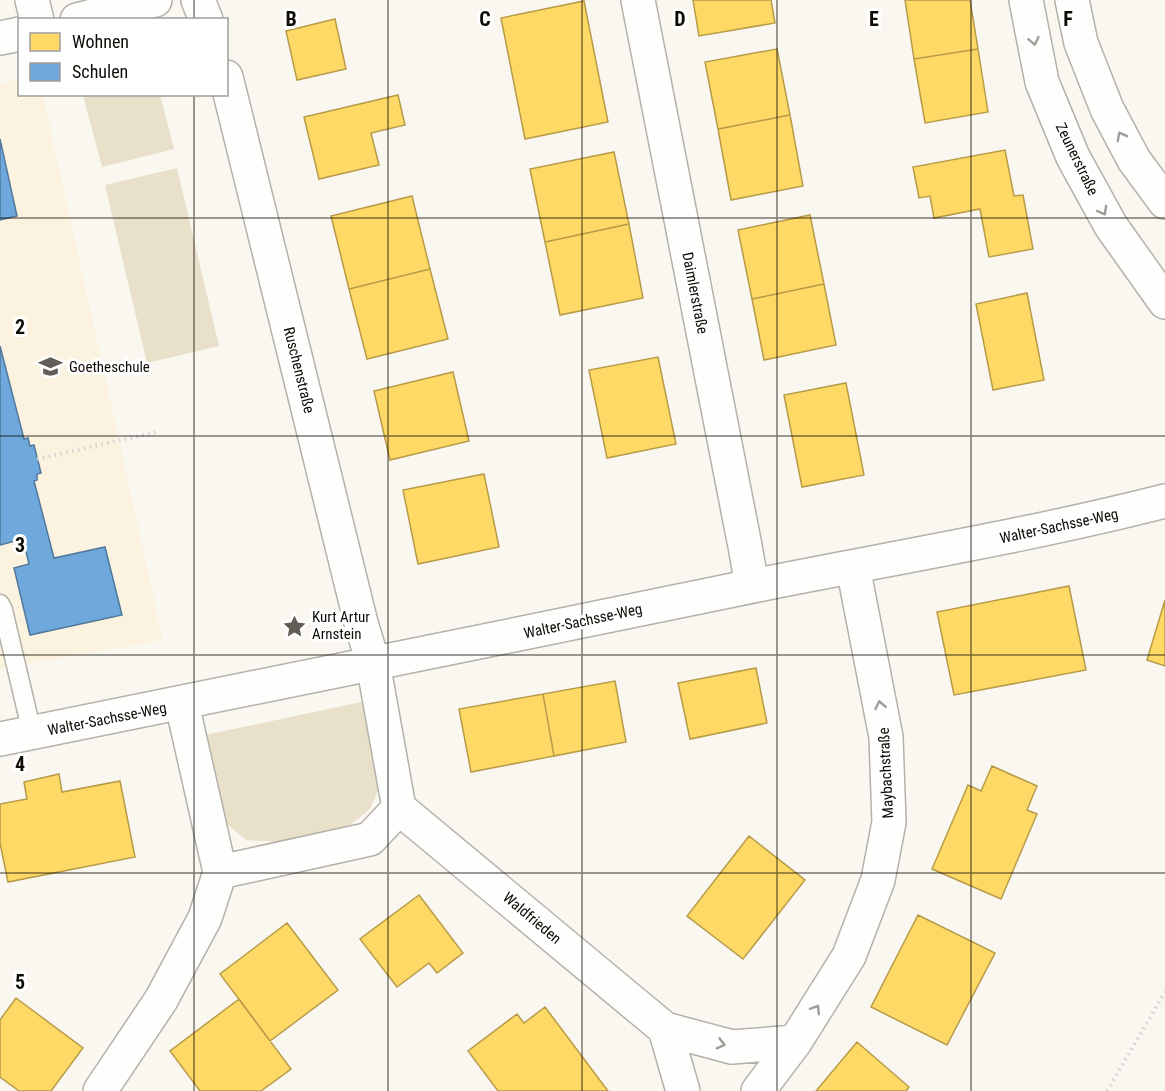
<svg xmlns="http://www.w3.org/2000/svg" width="1165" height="1091" viewBox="0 0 1165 1091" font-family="'Roboto Condensed',sans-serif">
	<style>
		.built { fill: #fbf3e0 }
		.green { fill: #e9e0ca }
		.homes { fill: #ffd966; stroke: #b79b49; stroke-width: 1.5 }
		.schools { fill: #6fa8dc; stroke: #52799c; stroke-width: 1.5 }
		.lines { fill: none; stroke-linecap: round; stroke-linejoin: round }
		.service-casing { stroke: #b4b1ab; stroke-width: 21 }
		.minor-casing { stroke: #b4b1ab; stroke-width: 36 }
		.primary-casing { stroke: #b4b1ab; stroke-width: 36 }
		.path { stroke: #d3d2d1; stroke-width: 4; stroke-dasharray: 1.5 4.5; stroke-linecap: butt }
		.service { stroke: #fefefd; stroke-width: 18 }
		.minor { stroke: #fefefd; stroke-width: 33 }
		.primary { stroke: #fefefd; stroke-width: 33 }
		.oneway { stroke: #9e9d9a }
		.grid { fill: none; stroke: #0e0b05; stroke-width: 1.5; stroke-opacity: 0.55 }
		.labels { text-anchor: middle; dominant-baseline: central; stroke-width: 6; stroke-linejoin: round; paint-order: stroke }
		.street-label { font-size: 15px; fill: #0e0b05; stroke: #fff }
		.poi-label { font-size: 15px; fill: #0e0b05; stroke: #fff; text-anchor: start }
		.grid-label { font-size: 20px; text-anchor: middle; font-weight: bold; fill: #0e0b05; stroke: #fff; stroke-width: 6; stroke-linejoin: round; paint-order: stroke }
	</style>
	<rect width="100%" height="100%" fill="#faf7f0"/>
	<path class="built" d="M19,79l1,15 23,1 120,545 -163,29v-585z"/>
	<path class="green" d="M83,95h77l14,54 -72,18z
		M177,168l42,178 -72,17 -42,-178z
		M366,701l14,85 -10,23 -25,20 -62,13 -37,-2 -24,-20 -17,-85z"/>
	<path class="homes" d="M693,0h78l4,23 -76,13z
		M905,0h65l8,49 -64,10z
		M584,1l24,121 -83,17 -24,-121z
		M335,19l11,50 -49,11 -11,-49z
		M777,49l13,66 -72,14 -13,-67z
		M978,49l10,63 -63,11 -11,-64z
		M398,95l7,30 -34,8 8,32 -60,14 -15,-62z
		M790,115l13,71 -72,14 -13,-71z
		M1005,150l9,46 9,-1 10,54 -44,8 -9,-48 -46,9 -4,-22 -11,2 -6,-31z
		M614,152l15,72 -84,18 -15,-73z
		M412,196l18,73 -81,20 -18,-73z
		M810,215l14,69 -72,15 -14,-69z
		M629,224l14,74 -83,17 -15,-73z
		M430,269l18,70 -81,20 -18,-70z
		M824,284l12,61 -72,15 -12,-61z
		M1027,293l17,87 -51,10 -17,-86z
		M658,357l18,87 -69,14 -18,-88z
		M453,372l16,69 -79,19 -16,-69z
		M846,383l18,92 -62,12 -18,-92z
		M484,474l15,73 -81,17 -15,-74z
		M1069,586l17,84 -132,25 -17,-83z
		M1165,600v66l-18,-6z
		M756,668l11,55 -77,16 -12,-56z
		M615,681l11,61 -72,14 -11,-62z
		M543,694l11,62 -83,16 -12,-63z
		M992,766l45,20 -10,24 10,4 -36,85 -69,-30 36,-84 13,6z
		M59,774l3,18 58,-11 15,76 -127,25 -8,-39v-39l27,-5 -3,-17z
		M749,836l56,44 -62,79 -56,-43z
		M419,895l44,58 -26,20 -8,-10 -32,24 -37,-48z
		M918,915l77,38 -48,92 -76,-38z
		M287,923l51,67 -68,51 -50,-67z
		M16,998l67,50 -32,43h-32l-19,-14v-57z
		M239,999l52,70 -30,22h-61l-30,-40z
		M545,1007l63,84h-110l-30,-40 49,-37 7,9z
		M857,1042l52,45 -3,4h-90z"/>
	<path class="schools" d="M0,139l17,77 -17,4z
		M0,346l24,93 4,-1 2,8 4,-1 7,28 -4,1v6l-3,1 20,77 51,-11 17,68 -92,20 -16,-67 15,-4 -6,-25 -23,6z"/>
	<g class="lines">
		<defs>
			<path id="service" d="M0,604l3,6 29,123"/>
			<path id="minor" d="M32,0l5,20
				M198,0l8,20
				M638,0l107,546 7,40
				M77,20l78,-20
				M0,38l20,-4
				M182,704l38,168 150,-33 29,-31 -26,-145 -12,-40 -135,-546
				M0,739c246,-48 492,-100 738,-150 142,-29 286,-52 427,-88
				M399,808l266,221 67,18 63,-5
				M665,1029l18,62
				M100,1091l61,-91 44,-82 15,-46
				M758,1091l37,-49 54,-86 29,-76 11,-58 -3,-85 -33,-170"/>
			<path id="primary" d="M1026,0l16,82 31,75 38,69 54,76
				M1072,0l9,43 26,66 27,51 31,42"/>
		</defs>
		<use href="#service" class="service-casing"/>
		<use href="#minor" class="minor-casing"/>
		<use href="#primary" class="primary-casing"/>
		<path class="path" d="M37,459l120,-27
			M1107,1091l58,-99"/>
		<use href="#service" class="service"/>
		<use href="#minor" class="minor"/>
		<use href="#primary" class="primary"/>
	</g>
	<defs><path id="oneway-chevron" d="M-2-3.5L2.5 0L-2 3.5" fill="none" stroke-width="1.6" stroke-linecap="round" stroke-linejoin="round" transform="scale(1.5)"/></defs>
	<g class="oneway">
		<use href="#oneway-chevron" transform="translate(1034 41) rotate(78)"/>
		<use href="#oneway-chevron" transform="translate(1121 136) rotate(-118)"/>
		<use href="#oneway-chevron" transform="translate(1103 211) rotate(61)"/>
		<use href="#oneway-chevron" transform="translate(880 705) rotate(-101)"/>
		<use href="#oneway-chevron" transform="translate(816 1009) rotate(-58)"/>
		<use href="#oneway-chevron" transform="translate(721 1044) rotate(15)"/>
	</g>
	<path class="grid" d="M194,0v20M388,0v1091M582,0v1091M777,0v1091M971,0v1091M194,94v997M0,218h1165M0,436h1165M0,655h1165M0,873h1165"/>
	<defs>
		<symbol id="school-bare" viewBox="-9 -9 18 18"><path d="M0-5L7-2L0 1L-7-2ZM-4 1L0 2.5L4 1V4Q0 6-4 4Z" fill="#615e57" stroke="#fff" stroke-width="2.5" paint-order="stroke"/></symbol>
		<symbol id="sight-bare" viewBox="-9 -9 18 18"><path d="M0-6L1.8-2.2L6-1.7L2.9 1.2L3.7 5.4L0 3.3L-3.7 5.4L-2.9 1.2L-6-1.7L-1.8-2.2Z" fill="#615e57" stroke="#fff" stroke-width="2.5" paint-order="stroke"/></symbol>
	</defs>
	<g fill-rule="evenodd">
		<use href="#school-bare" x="34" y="350" width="33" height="33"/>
		<use href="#sight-bare" x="278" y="610" width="33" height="33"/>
	</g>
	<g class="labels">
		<g class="street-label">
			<text transform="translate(1077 159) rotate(64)">Zeunerstraße</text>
			<text transform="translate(695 293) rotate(79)">Daimlerstraße</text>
			<text transform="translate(299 370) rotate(76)">Ruschenstraße</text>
			<text transform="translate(1059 526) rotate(-12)">Walter-Sachsse-Weg</text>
			<text transform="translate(583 621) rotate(-12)">Walter-Sachsse-Weg</text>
			<text transform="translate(107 719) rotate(-11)">Walter-Sachsse-Weg</text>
			<text transform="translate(886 773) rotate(-93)">Maybachstraße</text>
			<text transform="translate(532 918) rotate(40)">Waldfrieden</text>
		</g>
		<g class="poi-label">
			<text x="69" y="367">Goetheschule</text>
			<text x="312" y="617">Kurt Artur<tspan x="312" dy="17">Arnstein</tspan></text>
		</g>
	</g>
	<g class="grid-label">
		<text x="291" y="26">B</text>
		<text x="485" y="26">C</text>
		<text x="680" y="26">D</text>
		<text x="874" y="26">E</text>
		<text x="1068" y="26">F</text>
		<text x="20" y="334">2</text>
		<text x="20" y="552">3</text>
		<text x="20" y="771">4</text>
		<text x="20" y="989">5</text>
	</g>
	<rect x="18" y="18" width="210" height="78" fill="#ffffff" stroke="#9f9d9b" stroke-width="1.5"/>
	<rect x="30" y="33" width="30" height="18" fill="#ffd966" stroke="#9f9d9b" stroke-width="1.5"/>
	<text x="72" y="48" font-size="18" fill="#0e0b05">Wohnen</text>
	<rect x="30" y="63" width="30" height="18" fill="#6fa8dc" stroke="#9f9d9b" stroke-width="1.5"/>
	<text x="72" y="78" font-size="18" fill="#0e0b05">Schulen</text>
</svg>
